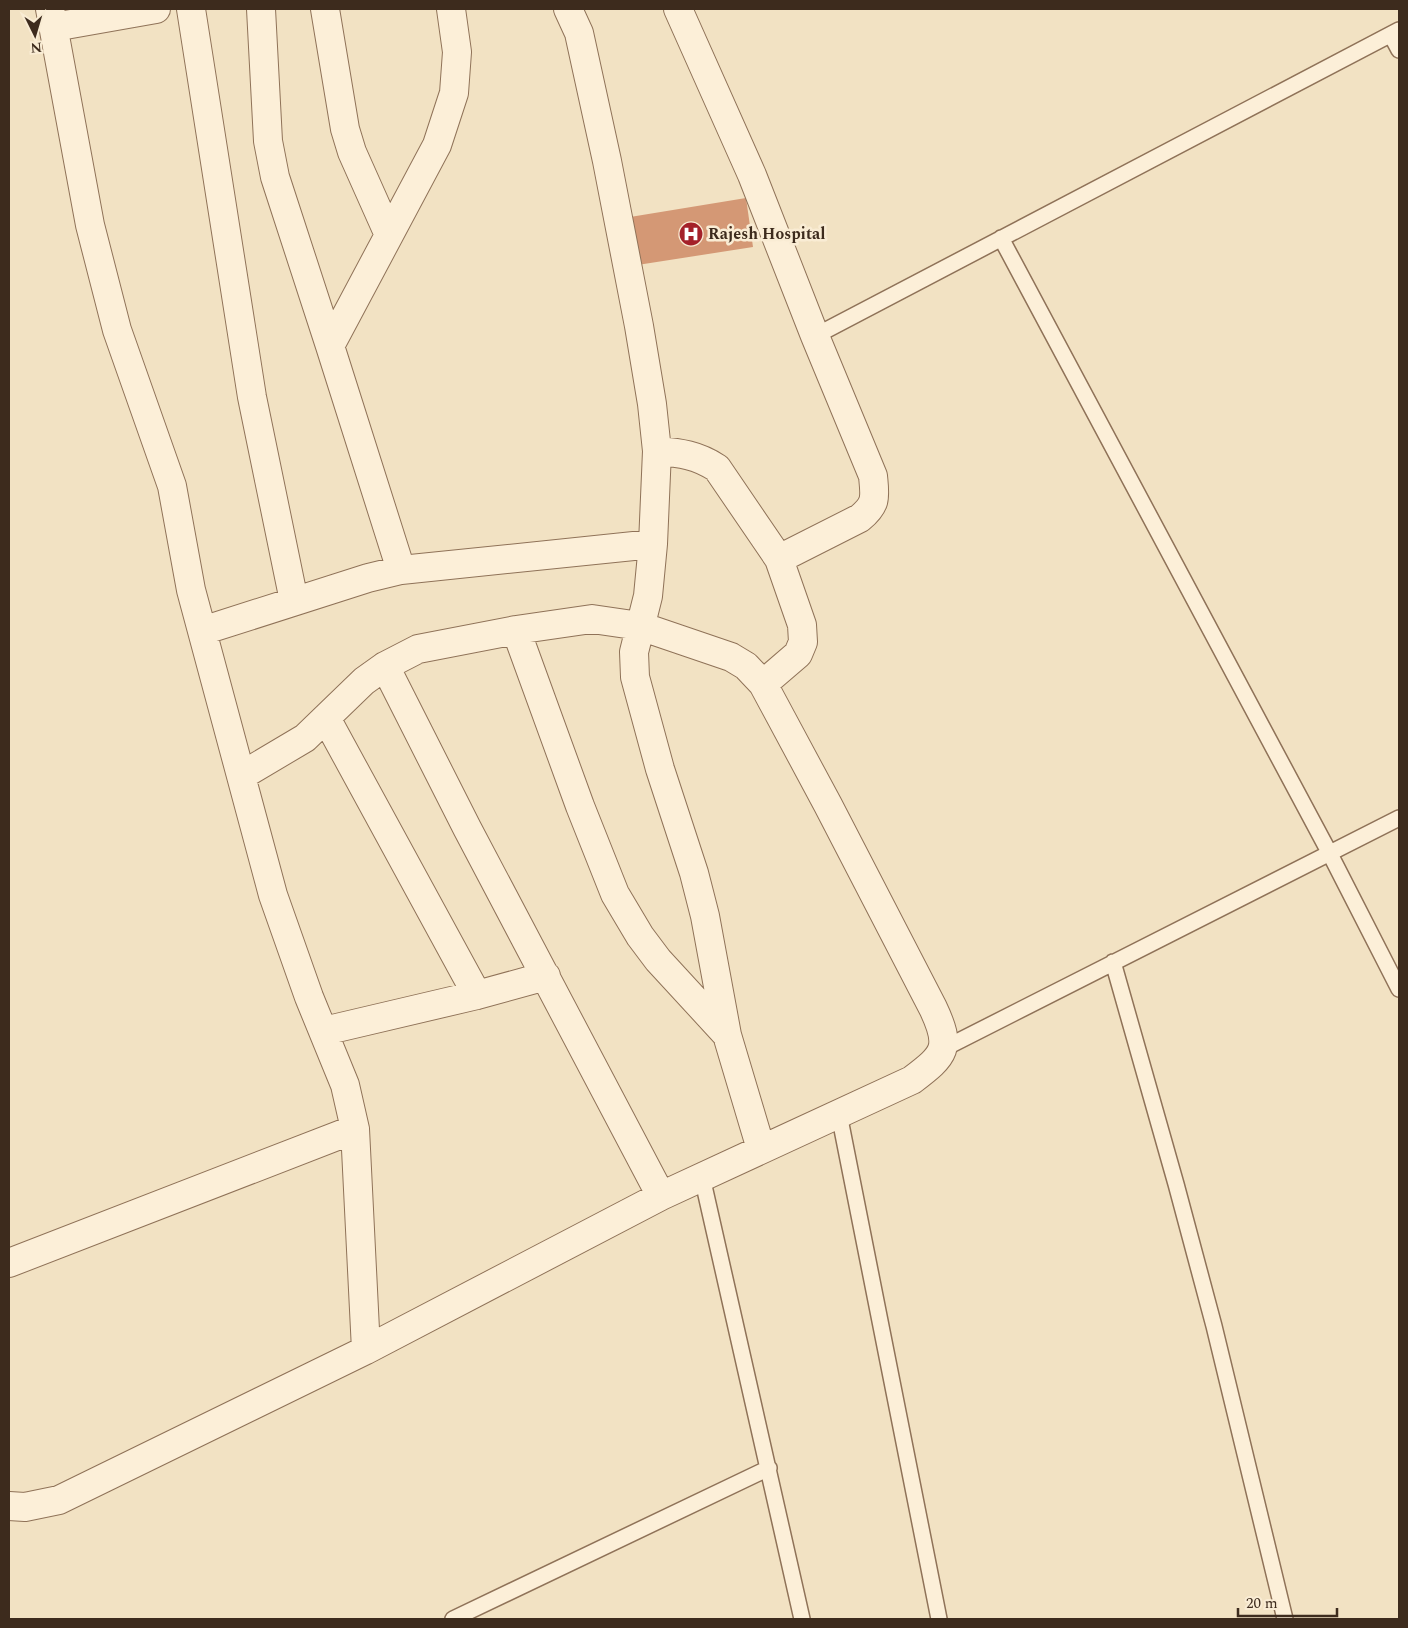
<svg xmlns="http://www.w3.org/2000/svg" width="1408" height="1628" viewBox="0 0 1408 1628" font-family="Spectral,serif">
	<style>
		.building { fill: #d49875 }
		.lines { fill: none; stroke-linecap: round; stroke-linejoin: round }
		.lane-casing { stroke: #8f7258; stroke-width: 18 }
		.street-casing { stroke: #8f7258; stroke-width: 30 }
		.lane { stroke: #fcefd8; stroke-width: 15 }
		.street { stroke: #fcefd8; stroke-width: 28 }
		.labels { text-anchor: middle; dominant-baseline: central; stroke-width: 5; stroke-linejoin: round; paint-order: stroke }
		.poi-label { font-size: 16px; font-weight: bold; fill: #3d2b1d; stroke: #f9ecd4; text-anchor: start }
	</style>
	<rect width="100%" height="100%" fill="#f2e2c3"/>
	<path class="building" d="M746,198l7,49 -122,19 -7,-48z"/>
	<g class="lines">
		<defs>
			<path id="lane" d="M1391,35l8,15
				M1001,238l328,614 70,137
				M815,336l584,-306
				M1113,962l63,222 38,142 71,293
				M943,1049l456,-231
				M839,1114l100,505
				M702,1177l100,442
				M453,1619l316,-151"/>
			<path id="street" d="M50,9l40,216 27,105 55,156 19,104 82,305 36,102 36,88 10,44 11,221
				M191,9l61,388 42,204
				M261,9l7,132 7,36 55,169 71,224
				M325,9l20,120 7,23 37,83
				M568,9l11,24 28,128 32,165 13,78 5,47 -4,93 -5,52 -14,56 1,25 25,92 34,104 11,43 22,119 34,114
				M678,9l74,166 63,161 58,140c2,21 4,28 -13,42l-81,41
				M54,27l102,-18
				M330,346l107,-201 17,-52 3,-41 -6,-43
				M657,451c24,2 40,4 60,17l62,91 23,66 1,17 -5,12 -35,30
				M516,630l64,176 35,88 25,42 18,24 69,75
				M202,631l166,-53 33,-8 252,-26
				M385,666l82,162 194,368
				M326,718l151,277
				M324,1031l153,-36 69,-19
				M9,1263l346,-134
				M9,1506l16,1 34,-7 307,-150 295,-154 251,-116c33,-25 40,-32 21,-72l-105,-203 -65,-121 -17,-18 -15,-9 -91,-31 -48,-7 -76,11 -98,19 -33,17 -21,15 -59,57 -64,38"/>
		</defs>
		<use href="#lane" class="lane-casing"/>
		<use href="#street" class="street-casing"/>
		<use href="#lane" class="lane"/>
		<use href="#street" class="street"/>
	</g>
	<defs>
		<symbol id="hospital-disc" viewBox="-11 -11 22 22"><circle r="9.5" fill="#a42129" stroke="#f9ecd4"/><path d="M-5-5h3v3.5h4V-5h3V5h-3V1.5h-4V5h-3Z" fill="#fff"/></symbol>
	</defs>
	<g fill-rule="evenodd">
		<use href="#hospital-disc" x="677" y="220" width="28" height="28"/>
	</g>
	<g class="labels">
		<g class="poi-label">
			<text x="708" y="234">Rajesh Hospital</text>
		</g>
	</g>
	<rect width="1408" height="1628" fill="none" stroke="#3d2b1d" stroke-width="20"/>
	<g transform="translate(35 35) rotate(175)" stroke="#f9ecd4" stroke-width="4" paint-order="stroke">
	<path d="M0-4L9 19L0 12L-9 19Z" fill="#3d2b1d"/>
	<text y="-8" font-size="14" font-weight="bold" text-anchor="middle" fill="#3d2b1d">N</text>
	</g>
	<path d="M1238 1608v8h99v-8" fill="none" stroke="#3d2b1d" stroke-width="2.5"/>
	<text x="1246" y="1608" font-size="15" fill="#3d2b1d" stroke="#f9ecd4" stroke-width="4" paint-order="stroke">20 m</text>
</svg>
